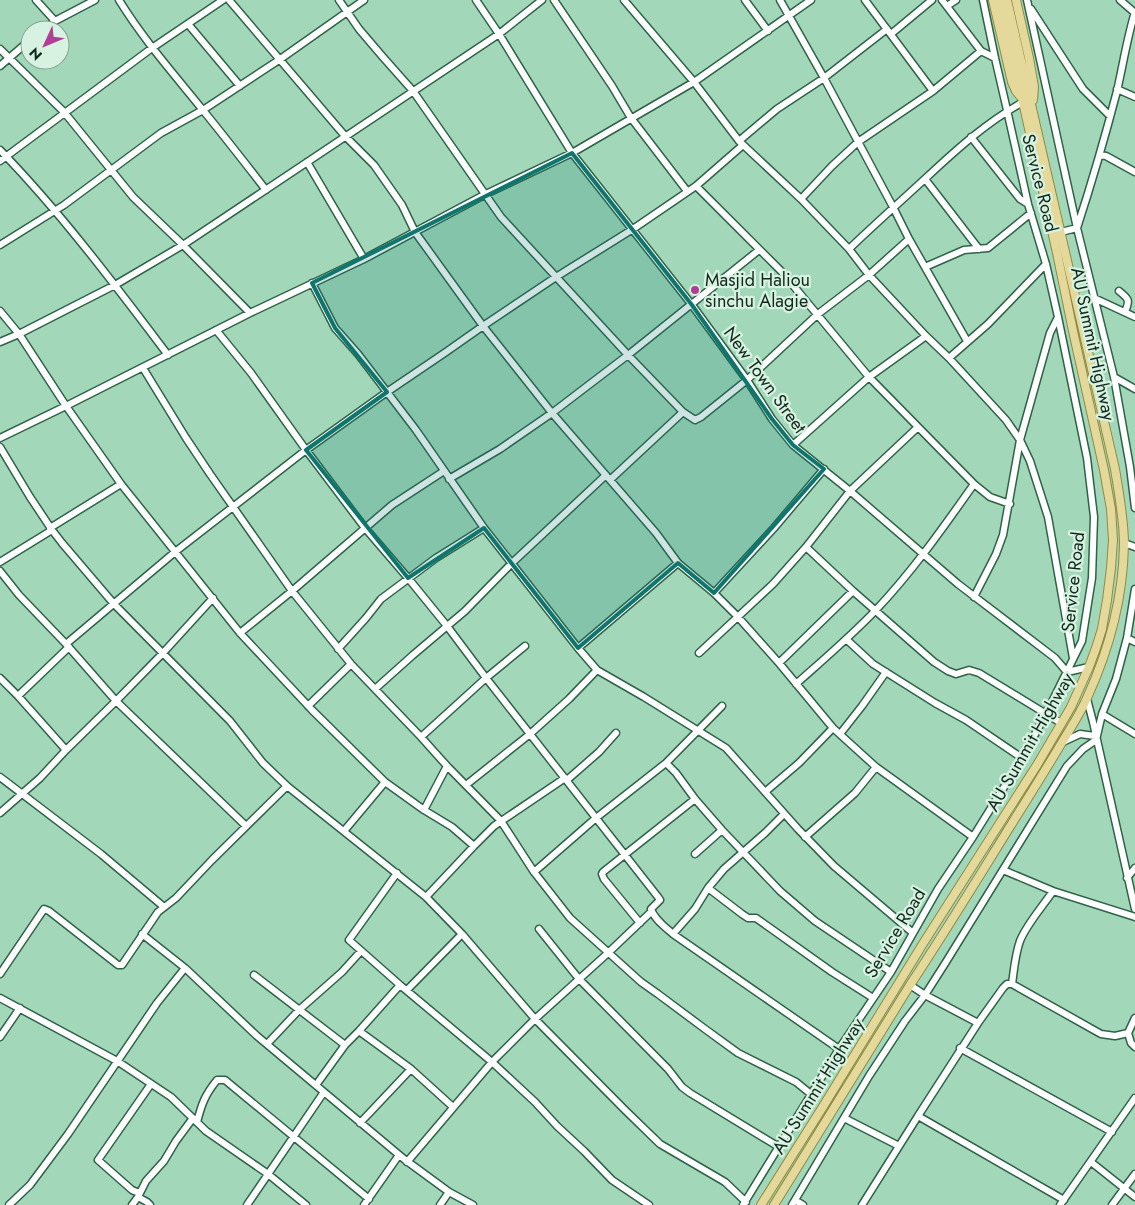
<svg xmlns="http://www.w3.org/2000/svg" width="1135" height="1205" viewBox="0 0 1135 1205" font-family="Jost,sans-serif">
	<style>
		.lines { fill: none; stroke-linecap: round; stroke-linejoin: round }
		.minor-casing { stroke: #2f6348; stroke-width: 9 }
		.major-casing { stroke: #8f8a42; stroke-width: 10 }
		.minor { stroke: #fff; stroke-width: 6 }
		.major { stroke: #e4d99a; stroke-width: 8 }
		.marked { fill: #0f766e; fill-opacity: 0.2; stroke: #0f766e; stroke-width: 4; stroke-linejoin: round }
		.poi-dot { fill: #b23d95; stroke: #d7f2e1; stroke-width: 2 }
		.labels { text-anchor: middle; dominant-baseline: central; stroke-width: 4.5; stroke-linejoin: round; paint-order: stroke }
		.street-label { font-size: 18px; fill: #12281c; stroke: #d7f2e1 }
		.poi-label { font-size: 18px; fill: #12281c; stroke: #d7f2e1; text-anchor: start }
	</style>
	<rect width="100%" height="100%" fill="#a2d8b9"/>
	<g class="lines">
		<defs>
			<path id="minor" d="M36,0l19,21
				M119,0c24,39 54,73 83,109 22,27 43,54 64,81
				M229,0l116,136 29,29 28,40 13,27 68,94 69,87 104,120 22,30 36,30 24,24 41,46 54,65 43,39 97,70
				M339,0l20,29 23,27 31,35 88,126 127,138 55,57 12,8 6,-3 46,-37 71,-66 51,-39 40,-36 -16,-32 -69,-129 -44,-78
				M476,0l23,34 73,119 120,152 55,75 25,39 21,26 57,46 108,93 97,74 12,14 22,-5
				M554,0l58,86 19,32 56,73
				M624,0l70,82 45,59 62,58 48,50 20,26 57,61 23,22 57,62 14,20 10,21 18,56 25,141
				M745,0l23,31
				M865,0l68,91
				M942,0l39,51 14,7
				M1027,0l50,228 37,149 16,90 5,41
				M1120,0l15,13
				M947,6l9,-6
				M1031,9l52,80 27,27
				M188,24l52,62
				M43,30l12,-9 40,-21
				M891,34l41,-34
				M0,49l64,63 69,85 50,48 67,68
				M0,66l30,-26
				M1117,89l18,8
				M971,137l49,62 8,5
				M739,141l38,-32 47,-31 63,-49
				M0,150c62,64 115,135 168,205
				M1100,155l6,1 29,16
				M0,161l152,-113 71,-48
				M307,162l57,97
				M925,179l54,70
				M696,186l86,86 87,105 105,107 16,13 20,7
				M801,199l31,-33 26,-24 75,-51 48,-40
				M1061,232l16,-4c15,-46 28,-91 40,-137 6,-26 10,-53 18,-79
				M909,239l58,102
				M0,245l64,-40 97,-72 42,-23 76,-50 85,-60
				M849,249c25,-24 52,-48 78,-72 30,-28 60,-55 96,-75
				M925,267l39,-17 24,-2 43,-35
				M312,283l23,45 23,26 58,76 68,98 94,120 19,22 47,27 82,51 72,81 36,37 79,67
				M1119,291c10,8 11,9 6,21
				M1094,298l41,19
				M0,311l19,23 47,72 55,78 119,149 72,77 73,72 39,28 28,17 22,19
				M216,330l35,43 55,77 59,78 43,50 39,48 39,52 172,219 2,3 -9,9c3,10 14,18 22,25l166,115
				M0,342l19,-8 96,-49 68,-40 316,-211 43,-34
				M949,358l39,-34 58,-60
				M143,368l43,70 24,36 82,117 59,73 70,73 26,29 54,55 33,51 36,46 71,64 17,12 47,35 33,24 58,29 16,13
				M1114,377l21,12
				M0,438l66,-32 184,-93 114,-54 122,-65 86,-41 122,-71 117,-82
				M793,445l76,-68 57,-41
				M0,447l30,50 22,33 10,13 52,61 116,117 33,42 24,23 139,111 36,37 73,85 90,91 35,34 65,38 21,20
				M449,479l51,-30 52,-36 76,-58 131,-105
				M610,480l73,-68
				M50,528l71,-44
				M1124,543l11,4
				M806,547l47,44 81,71 14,9 8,3 13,-4 10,3 82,50
				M0,562l52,-32
				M0,571l19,24 47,49 50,57 130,125
				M714,593l60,-65 50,-59
				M974,597l22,-43 7,-19 17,-95 30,-107 8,-16
				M240,633l52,-42 100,-86 52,-34
				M1127,638l8,4
				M846,639l27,25 62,39 31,17 56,38
				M66,644l109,-92 131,-102 81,-58 59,-40 37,-26 73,-49 77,-48 63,-43 47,-41
				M578,648l100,-85
				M338,649l28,-31 15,-19 55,-41 48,-30
				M699,653l74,-69 33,-37 44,-56 68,-64
				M779,663l74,-72
				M0,678l18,18 48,54
				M796,684c27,-24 54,-47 79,-73 37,-39 68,-83 99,-127
				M375,689l38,-34 52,-44 47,-48 94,-88
				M18,696l51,-49
				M1087,699l6,23 42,187
				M308,706l43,-42
				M1102,714l33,20
				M840,734l22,-28 24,-34
				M421,737l65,-59 39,-32
				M1063,742l17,-8 15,2
				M666,763l10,10 19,26 27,31 58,61 35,30 76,51
				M0,777l101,77 63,53
				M567,780l32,-28 17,-19
				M466,785l64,-51 39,-35 28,-29
				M765,792l34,-29 34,-35
				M424,810l23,-44
				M0,813l40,-35 26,-28 50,-49 46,-47 51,-56
				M344,831l41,-49
				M805,837l50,-44 21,-26
				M695,854l27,-24
				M1003,870l50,21 82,26
				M534,872l62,-54 70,-55 56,-57
				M397,873l-48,67 51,45 92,77 43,40 22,24 27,25 28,29 37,25
				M1127,878l8,-10
				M708,888l34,26 6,4h8l76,54 41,26
				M426,897l48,-51 20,-20 71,-48
				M640,923l-36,-44 -2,-5 1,-2 92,-73
				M539,929l40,50 89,90 14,18 8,6 89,54
				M142,934l43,34 72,68 147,123 45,33 24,13
				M673,934l22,-25 13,-21 16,-19 41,-36 19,-19
				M0,974l44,-65 5,2 69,54h4l36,-53 18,-14 36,-38 75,-74
				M254,975l91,70
				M1012,984c2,-14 3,-29 8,-43 6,-16 23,-35 33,-50
				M910,985l15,10 53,28 -60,93 146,84
				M407,990l55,-56
				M0,998l117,63 54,36 35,34 62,43 38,31
				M978,1023l25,-35 4,-4h5l89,50 14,2 13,-3 7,-15
				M359,1031l52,38 42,38
				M1128,1033l3,10 4,4
				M0,1037l20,-29
				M267,1044l32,-34 43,-38 19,-21
				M960,1048l152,84
				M316,1085l29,-40 14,-14 41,-46
				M844,1118l55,28
				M197,1122c5,-19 8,-27 20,-42h8l144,119
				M360,1123l51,-54
				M407,1162l85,-100 43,-43 73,-66 43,-41
				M1091,1162l44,35
				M139,1193l-7,-3 -34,-30 53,-76
				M138,1197l9,5 3,3
				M795,1200l8,5
				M9,1205l21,-20 38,-51 89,-131 28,-35
				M132,1205l6,-8 8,-16 18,-20 12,-20 17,-23
				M247,1205l77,-113
				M364,1205l35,-50
				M440,1205l9,-13
				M743,1205l96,-156 52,-77 47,-83 35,-52 49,-79 24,-44 36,-73 10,-63 2,-61 -7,-59 -29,-141 -12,-53 -18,-60 -21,-94 -12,-52 -12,-58
				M792,1205l77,-129 36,-55 20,-26 21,-33 121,-196 16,-17 13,-9 6,-26 14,-35 11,-41 8,-49
				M862,1205l56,-89
				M1060,1205l75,-107
				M1112,1205l23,-31"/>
			<path id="major" d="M993,0l19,82 4,9 4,5
				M1016,0l13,58 5,29 -1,13
				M761,1205l63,-100 100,-163 113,-177 34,-58 18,-40 7,-19 6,-19 5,-29 4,-32 2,-28 -2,-31 -7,-39 -31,-139 -16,-78 -57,-253
				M774,1205l136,-220c35,-53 68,-107 101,-160 17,-27 34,-54 50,-81 9,-15 19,-30 26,-46 22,-48 36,-100 37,-153 0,-26 -5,-51 -9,-76l-108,-469"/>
		</defs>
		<use href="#minor" class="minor-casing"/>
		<use href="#major" class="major-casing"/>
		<use href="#minor" class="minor"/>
		<use href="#major" class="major"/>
	</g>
	<path class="marked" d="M572,153l120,152 80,114 21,26 31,24 -110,124 -36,-30 -100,85 -94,-120 -76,50 -102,-128 81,-58 -52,-64 -23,-45z"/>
	<circle class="poi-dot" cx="695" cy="290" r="5"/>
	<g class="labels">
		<g class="street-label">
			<text transform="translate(1040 183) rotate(76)">Service Road</text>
			<text transform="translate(1093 344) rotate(78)">AU Summit Highway</text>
			<text transform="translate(765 380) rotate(54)">New Town Street</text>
			<text transform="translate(1073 582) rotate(-84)">Service Road</text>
			<text transform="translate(1030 742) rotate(-60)">AU Summit Highway</text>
			<text transform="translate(895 933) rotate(-59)">Service Road</text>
			<text transform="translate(818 1086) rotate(-58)">AU Summit Highway</text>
		</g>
		<g class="poi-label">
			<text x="705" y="280">Masjid Haliou<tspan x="705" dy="21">sinchu Alagie</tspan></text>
		</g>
	</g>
	<g transform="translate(45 45) rotate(226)"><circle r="24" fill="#d7f2e1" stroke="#88a192"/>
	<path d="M0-4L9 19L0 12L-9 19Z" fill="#b23d95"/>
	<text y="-8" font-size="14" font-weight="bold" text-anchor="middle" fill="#12281c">N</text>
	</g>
</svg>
